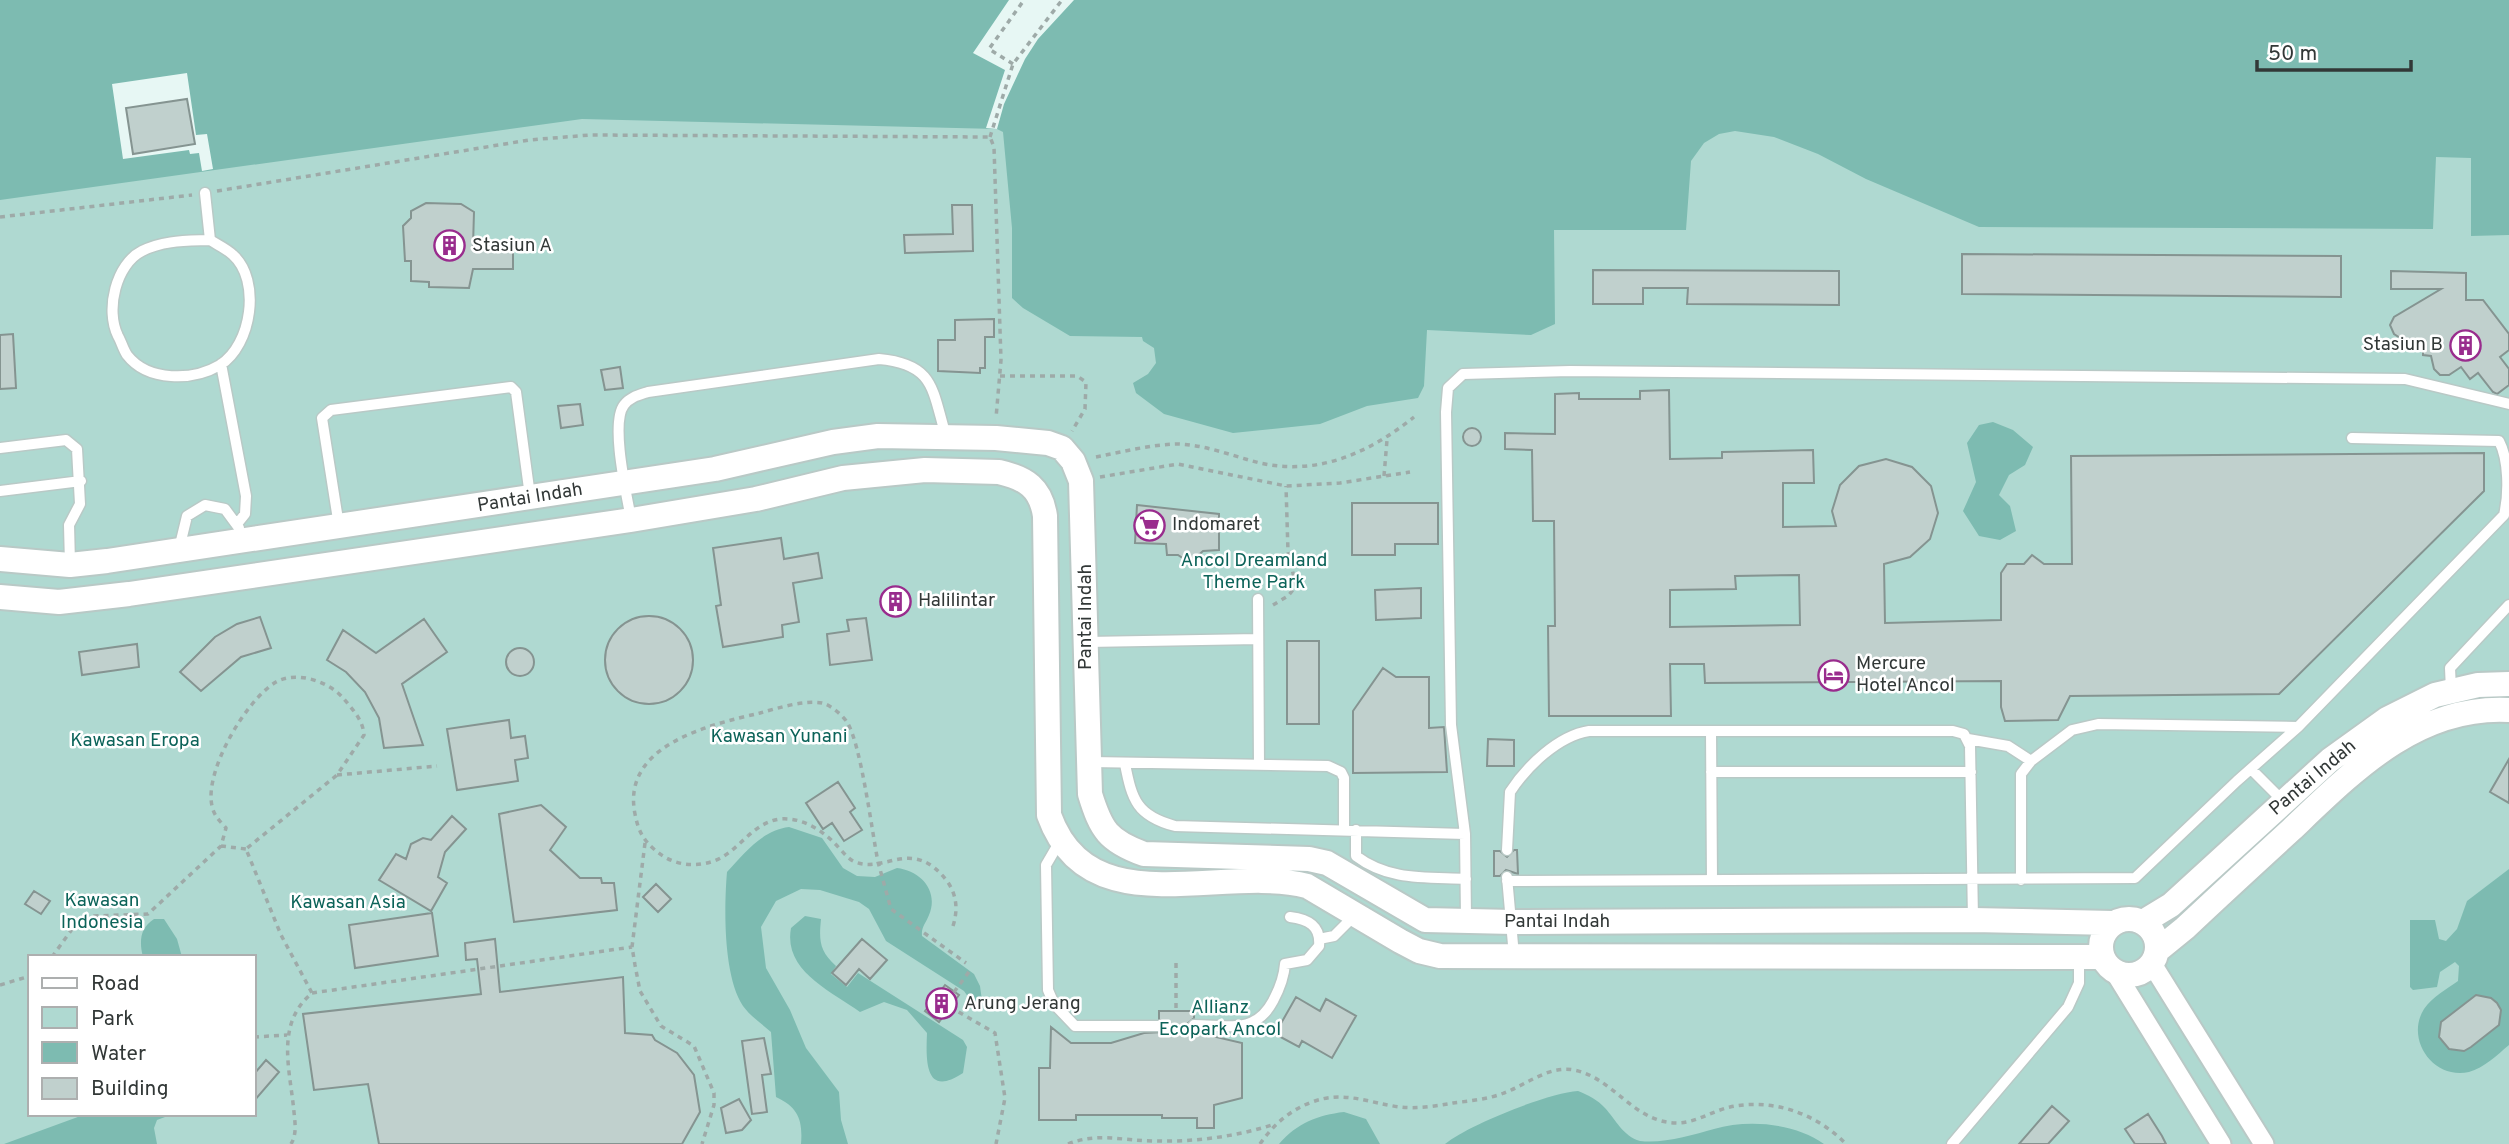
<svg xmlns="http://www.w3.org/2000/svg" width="2509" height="1144" viewBox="0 0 2509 1144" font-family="Overpass,sans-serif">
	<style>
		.green { fill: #afd9d1; fill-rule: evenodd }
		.water { fill: #7dbbb1 }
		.pier { fill: #e7f7f4 }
		.building { fill: #c0d0cd; stroke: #859491; stroke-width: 2; fill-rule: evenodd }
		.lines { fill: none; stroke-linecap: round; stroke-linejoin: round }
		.service-casing { stroke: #b9c9c6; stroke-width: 13 }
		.minor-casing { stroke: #b9c9c6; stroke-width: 23 }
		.tertiary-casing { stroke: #b9c9c6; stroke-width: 28 }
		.path { stroke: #9eaaa8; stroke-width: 3.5; stroke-dasharray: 5 5; stroke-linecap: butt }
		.service { stroke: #fff; stroke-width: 10 }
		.minor { stroke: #fff; stroke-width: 19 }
		.tertiary { stroke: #fff; stroke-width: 24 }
		.labels { text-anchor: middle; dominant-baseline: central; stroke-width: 5; stroke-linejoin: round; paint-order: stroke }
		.poi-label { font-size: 19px; fill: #323837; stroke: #fff; text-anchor: start }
		.street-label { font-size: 19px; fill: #323837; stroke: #fff }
		.park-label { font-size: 19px; fill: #0c6359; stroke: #fff }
	</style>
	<rect width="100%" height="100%" fill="#e7f7f4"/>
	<path class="green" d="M0,0h2509v1144h-2509zM30,957h224v157h-224z"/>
	<path class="water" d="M0,0h2509v235l-38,1v-78l-35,-1 -3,72 -454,-2 -113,-48 -48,-25 -44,-17 -39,-6 -16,3 -15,9 -13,18 -5,69h-132l1,94 -24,11 -104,-5 -3,56 -6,12 -51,8 -47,18 -87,9 -69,-19 -28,-21 -3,-10 15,-9 8,-11 -2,-15 -11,-7 -1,-4 -72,-1 -47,-28 -11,-10v-70l-9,-96 -6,-3 -415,-10 -582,81z
		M1993,422l20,8 20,17 -8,18 -16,10 -10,20 11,11 6,25 -16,9 -21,-4 -16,-25 13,-29 -9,-39 12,-18z
		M789,827l33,11 21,30 14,8 18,1 22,-9c24,3 42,23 32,47 -3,8 -8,12 -7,21l52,38 6,12 3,22 -5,3 -14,-20 -78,-50 -17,-32 -10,-7 -39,-12 -19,-1 -25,12 -15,26 5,41 24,42 16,38 33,44 2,28 7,24h-47c2,-24 -3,-37 -25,-47l-5,-65c-10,-9 -20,-15 -28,-26 -20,-30 -19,-99 -16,-134 17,-18 35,-42 62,-45z
		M2509,869v176c-12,10 -25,23 -40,27 -36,8 -64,-33 -45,-63 8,-12 23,-20 34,-28l1,-15 -4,-4 -15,10 -3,15 -24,3 -3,-3v-67h25l4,19 7,2 11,-12 10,-28z
		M805,916l16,3c-2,21 -2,32 15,47l-5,8 16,13 11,-14 105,67 4,7 -4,26c-39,26 -37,-14 -36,-40l-20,-23 -23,-8 -24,10c-29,-21 -77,-41 -69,-84z
		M154,919h10l13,20 5,18h-39c-4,-16 -3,-29 11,-38z
		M1578,1091c10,4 20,9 27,17 11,12 18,28 35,33 23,3 52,-6 74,-12 34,-10 81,-6 110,15h-379c23,-19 103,-51 133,-53z
		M1344,1112l22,7 14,25h-101c18,-21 39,-29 65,-32z
		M86,1114h87l-16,6 -3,8 3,16h-153z"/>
	<path class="pier" d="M1009,0h65l-36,39 -13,20 -21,45 -7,25 -11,-1 19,-58 -32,-17z
		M187,73l9,62 11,-1 6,35 -11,2 -3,-18 -9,1 -1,-4 -66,9 -11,-75z"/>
	<path class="building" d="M187,99l8,45 -62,10 -7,-46z
		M426,203l35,1 13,8 -1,34h40v23h-40l-4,19 -40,-1v-5l-18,-1v-20h-6l-2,-35 8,-8v-7z
		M952,205h20l1,46 -68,2 -1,-18 49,-1z
		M1962,254l379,2v41l-379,-3z
		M1593,270l246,1v34l-152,-1 1,-16h-45v16h-50z
		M2391,271l75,2v27h17l26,34v16l-9,7 9,12v16l-12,9 -4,-2 -15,-19 -8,6 -9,-12 -12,8h-9l-6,-6 -3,-13 -8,-1v-16h-21l-8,-5 -4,-9 4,-8 47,-28h-50z
		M994,319v18h-9v31h-5v5l-42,-2v-31h17v-20z
		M13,334l3,54 -16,1v-54z
		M620,367l3,21 -18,2 -4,-20z
		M1669,390l1,69 52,-1v-6l91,-2 1,33h-31v44l53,-1 -4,-15 8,-26 19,-19 27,-7 26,8 19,19 7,27 -8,26 -20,18 -26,7 1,59 116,-3v-47l6,-9h17l8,-9 12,9h28l-1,-108 413,-3v38l-205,203 -209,2 -12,24 -53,1 -4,-14v-26l-296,2 -1,-19h-34l1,52h-122l-1,-90h7l-1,-105h-21l-1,-71 -27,-1v-16l50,1v-40l24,-1v6h61v-8zM1799,575l1,50 -130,2v-37l66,-1 -1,-13z
		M580,404l3,21 -22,3 -3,-22z
		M1463 437a9 9 0 1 1 18 0a9 9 0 1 1-18 0Z
		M1352,503h86v41h-43v11h-43z
		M1137,505l82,9v36l-16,1 -13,12 -12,-8h-11l-1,-11 -31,-1z
		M781,538l3,21 34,-6 4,25 -29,5 6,39 -17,3 1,12 -60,10 -7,-41 5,-1 -8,-57z
		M1421,588v30l-45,2 -1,-30z
		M605 660a44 44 0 1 1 88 0a44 44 0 1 1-88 0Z
		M260,617l11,31 -30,9 -40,34 -21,-19 35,-35 22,-13z
		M866,618l6,42 -42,5 -3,-31 22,-3 -2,-11z
		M424,619l23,33 -45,32 21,61 -39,3 -5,-30 -14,-26 -19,-20 -19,-12 16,-30 33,23z
		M1287,641h32v83h-32z
		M137,644l2,23 -57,8 -3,-23z
		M506 662a14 14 0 1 1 28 0a14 14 0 1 1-28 0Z
		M1383,668l13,9h33v51l15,-1 3,45 -94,1v-62z
		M509,720l2,18 14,-2 3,22 -13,2 3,21 -61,9 -10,-61z
		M1488,739l26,1v26h-27z
		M2509,759v44l-19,-11z
		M838,782l17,26 -5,4 12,18 -18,11 -12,-18 -9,6 -17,-26z
		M541,805l25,22 -16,23 30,28h21l1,5h12l3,27 -103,12 -15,-108z
		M452,816l14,13 -21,23 -7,25 9,6 -16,28 -52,-31 17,-26 10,5 5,-15 12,-6 8,2z
		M1514,850h3l1,24 -12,-4 -6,6h-6v-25h6l7,6z
		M656,884l15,15 -13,13 -15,-15z
		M34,891l16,10 -9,13 -16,-10z
		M432,913l6,43 -83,12 -6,-43z
		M495,939l5,53 123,-15 2,56 27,2 3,5 22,13 17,22 6,37 -18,32h-303l-11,-60 -54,6 -11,-76 178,-20 -4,-35 -11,1 -1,-17z
		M862,939l25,21 -17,19 -11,-10 -13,16 -14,-12z
		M945,985l14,10 -20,27 -14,-11z
		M2476,995l15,3 6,5 4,7 -2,15 -28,22 -7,4 -15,-2 -10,-12 2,-15z
		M1296,997l24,14 6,-12 30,17 -24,42 -30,-17 -3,6 -24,-13z
		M1159,1011h35v7l-7,6 3,7 52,12v55l-28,7v23h-17v-10h-35v-3h-86v5h-37v-52h11l1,-41 20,16h40l33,-10 19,-1 3,-7 -7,-6z
		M764,1038l7,36 -9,1 5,37 -15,2 -10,-73z
		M266,1060l13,12 -25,29v-27z
		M739,1099l12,21 -9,10 -16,3 -5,-25z
		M2052,1106l17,15 -21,23h-29z
		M2148,1114l14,22 4,8h-31l-10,-15z"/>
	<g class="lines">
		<defs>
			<path id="service" d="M205,193l5,47
				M210,240c8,5 17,9 23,15 28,25 19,90 -13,110 -27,16 -72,17 -93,-10 -4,-6 -6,-14 -9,-19 -13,-26 -2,-72 24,-85 22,-11 45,-10 68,-11z
				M221,364l25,132 -1,18 -8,10
				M0,448l66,-8 11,9 3,55 -11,21 1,39
				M0,491l81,-10
				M631,519c-4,-23 -21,-96 -7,-114 6,-8 15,-10 24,-13l231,-33c56,5 53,31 67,77
				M339,526l-17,-108 9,-8 180,-23 5,5 14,104
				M179,549l8,-33 18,-11 20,4 14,19
				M1258,599l1,166
				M1087,642l171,-3
				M2451,690l-1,-22 59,-63
				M1711,731l1,149
				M1968,739l40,7 23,15
				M1091,762l237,4 13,6 3,6v51
				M1125,764c7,36 12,52 50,62l290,8
				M2251,769l33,33
				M1711,772h260
				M1356,830v26c33,25 70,21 110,23
				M1060,841l-14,24 2,125 6,14 21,22h84
				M1507,850l3,-58c17,-26 48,-56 79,-61h364l11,3 6,12 3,173
				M1507,877l7,79
				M2021,880v-106l10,-13 41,-31 26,-6 200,3
				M1507,881l628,-3 102,-97 61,-54 206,-212c5,-21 5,-55 -5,-74l-147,-3
				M1466,919l-1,-85 -14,-109 -5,-313 2,-24 15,-14 107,-3 835,8 104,25
				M1319,939l15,-3 21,-21
				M1194,1025c33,0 61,10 79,-24 7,-13 11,-23 12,-37l22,-4 12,-14c2,-20 -11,-27 -29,-29
				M1952,1144l116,-137 11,-24v-26"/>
			<path id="minor" d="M2152,964l112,180
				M2115,972l106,172"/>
			<path id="tertiary" d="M0,559l70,6 37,-4 608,-92 118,-27 45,-6 118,2 52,5 14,5 11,13 8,20 9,313c11,36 18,47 54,60l165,5 18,4 98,57 88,2 460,-2 140,3
				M0,597l59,5 70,-8 502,-74 125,-21 87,-21 82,-8 74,2c27,6 42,16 46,44l4,299c40,112 171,49 258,71l93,55 19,10 21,5 662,1
				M2101 947a28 28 0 1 1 56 0a28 28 0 1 1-56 0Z
				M2143,922l28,-17 159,-145 57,-41 48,-24 43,-10 31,-1
				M2158,950l27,-22c35,-33 71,-66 106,-98 62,-59 126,-125 218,-120"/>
		</defs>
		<use href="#service" class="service-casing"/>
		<use href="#minor" class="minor-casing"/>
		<use href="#tertiary" class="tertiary-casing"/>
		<path class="path" d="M1013,64l-24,-15 35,-49
			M990,137l23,-73 49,-64
			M217,191l312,-51 61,-5 400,2 4,10 7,213 -5,58
			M0,217l192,-22
			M1000,376h77l9,6 -1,27 -13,22
			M1096,457c26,-5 53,-12 79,-13 29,0 57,12 85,19 58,13 109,-10 154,-46
			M1384,476l3,-36
			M1100,477l78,-13 108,22 54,-3 70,-11
			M1273,605l15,-9 8,-10 -8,-34 -2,-66
			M337,775l100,-9
			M645,843l-13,104 3,18 5,26 21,35 33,20 20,47v12l-12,39
			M221,846l25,3
			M953,926c5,-16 4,-31 -6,-45 -35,-45 -61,-7 -92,-19 -7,-3 -11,-9 -16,-14 -15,-17 -36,-31 -59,-29 -29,4 -41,33 -66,42 -21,7 -42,4 -59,-11 -12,-10 -17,-20 -20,-36 -14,-69 74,-89 125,-101 18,-5 43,-13 62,-10 9,2 20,12 25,19 14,22 25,110 31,140l13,47 75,54
			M52,957l23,-32 19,-9 54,-2 73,-68 5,-18c-6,-7 -12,-12 -14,-22 -8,-35 34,-106 64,-124 21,-12 54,0 68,17 9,11 19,21 20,36l-27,40 -91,74 35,86 31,58c-37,31 -22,76 -18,119 1,11 3,22 -3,32
			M1176,963v48
			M0,985l30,-9
			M954,992l17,-23
			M312,993l320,-46
			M950,1007l45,26 10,65 -9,46
			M254,1037l33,-2
			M1068,1144c30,-12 55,-3 86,-3 39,1 80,-4 118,-16
			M1260,1144c13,-19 30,-34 52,-42 32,-12 56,1 88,5 16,2 36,-1 53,-4 16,-2 36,-4 51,-10 22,-8 45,-28 70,-23 40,8 58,51 101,53 19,1 37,-12 55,-16 42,-9 86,6 116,37"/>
		<use href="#service" class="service"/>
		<use href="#minor" class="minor"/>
		<use href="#tertiary" class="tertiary"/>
	</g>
	<defs>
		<symbol id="building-ring" viewBox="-11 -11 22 22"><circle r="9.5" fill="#fff" stroke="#992c8d" stroke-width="1.5"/><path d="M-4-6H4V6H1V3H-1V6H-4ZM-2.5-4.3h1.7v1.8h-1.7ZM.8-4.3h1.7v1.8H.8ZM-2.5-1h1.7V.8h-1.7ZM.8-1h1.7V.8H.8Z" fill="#992c8d"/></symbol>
		<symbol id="supermarket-ring" viewBox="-11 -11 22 22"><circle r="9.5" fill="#fff" stroke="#992c8d" stroke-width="1.5"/><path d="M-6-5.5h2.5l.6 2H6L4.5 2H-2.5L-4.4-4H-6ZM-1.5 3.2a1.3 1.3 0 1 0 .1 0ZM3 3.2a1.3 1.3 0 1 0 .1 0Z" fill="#992c8d"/></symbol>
		<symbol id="hotel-ring" viewBox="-11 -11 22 22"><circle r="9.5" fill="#fff" stroke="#992c8d" stroke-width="1.5"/><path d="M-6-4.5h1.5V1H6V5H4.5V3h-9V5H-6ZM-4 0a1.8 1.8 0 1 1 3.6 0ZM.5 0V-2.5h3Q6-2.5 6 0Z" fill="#992c8d"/></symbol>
	</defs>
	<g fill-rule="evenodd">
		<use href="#building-ring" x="432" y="228" width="35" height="35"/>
		<use href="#building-ring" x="2448" y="328" width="35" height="35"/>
		<use href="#supermarket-ring" x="1132" y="508" width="35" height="35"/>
		<use href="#building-ring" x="878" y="584" width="35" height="35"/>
		<use href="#hotel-ring" x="1816" y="658" width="35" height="35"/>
		<use href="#building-ring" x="924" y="986" width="35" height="35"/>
	</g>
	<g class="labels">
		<g class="poi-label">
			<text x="472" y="246">Stasiun A</text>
			<text x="2443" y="345" text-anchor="end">Stasiun B</text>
			<text x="1172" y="525">Indomaret</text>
			<text x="918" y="601">Halilintar</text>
			<text x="1856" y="664">Mercure<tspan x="1856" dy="22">Hotel Ancol</tspan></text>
			<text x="964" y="1004">Arung Jerang</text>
		</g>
		<g class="street-label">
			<text transform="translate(530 498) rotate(-9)">Pantai Indah</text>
			<text transform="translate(1086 617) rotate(-90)">Pantai Indah</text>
			<text transform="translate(2313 778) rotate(-40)">Pantai Indah</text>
			<text x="1557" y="922">Pantai Indah</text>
		</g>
		<g class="park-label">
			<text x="1254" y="561">Ancol Dreamland<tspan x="1254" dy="22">Theme Park</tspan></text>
			<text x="779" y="737">Kawasan Yunani</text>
			<text x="135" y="741">Kawasan Eropa</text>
			<text x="102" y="901">Kawasan<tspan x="102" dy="22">Indonesia</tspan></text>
			<text x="348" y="903">Kawasan Asia</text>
			<text x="1220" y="1008">Allianz<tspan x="1220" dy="22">Ecopark Ancol</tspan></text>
		</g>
	</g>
	<rect x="28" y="955" width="228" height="161" fill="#ffffff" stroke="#adafaf" stroke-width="2"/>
	<rect x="42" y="978" width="35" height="10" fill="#ffffff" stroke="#adafaf" stroke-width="2"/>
	<text x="91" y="990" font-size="21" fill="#323837">Road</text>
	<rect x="42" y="1007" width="35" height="21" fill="#afd9d1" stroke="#adafaf" stroke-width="2"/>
	<text x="91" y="1025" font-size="21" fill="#323837">Park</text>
	<rect x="42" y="1042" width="35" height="21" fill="#7dbbb1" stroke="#adafaf" stroke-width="2"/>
	<text x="91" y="1060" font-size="21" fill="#323837">Water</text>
	<rect x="42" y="1078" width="35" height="21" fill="#c0d0cd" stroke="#adafaf" stroke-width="2"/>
	<text x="91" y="1095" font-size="21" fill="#323837">Building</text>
	<path d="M2257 60v10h154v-10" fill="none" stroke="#323837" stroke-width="3.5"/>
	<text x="2268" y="60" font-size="21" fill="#323837" stroke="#ffffff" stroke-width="5" paint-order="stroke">50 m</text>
</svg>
